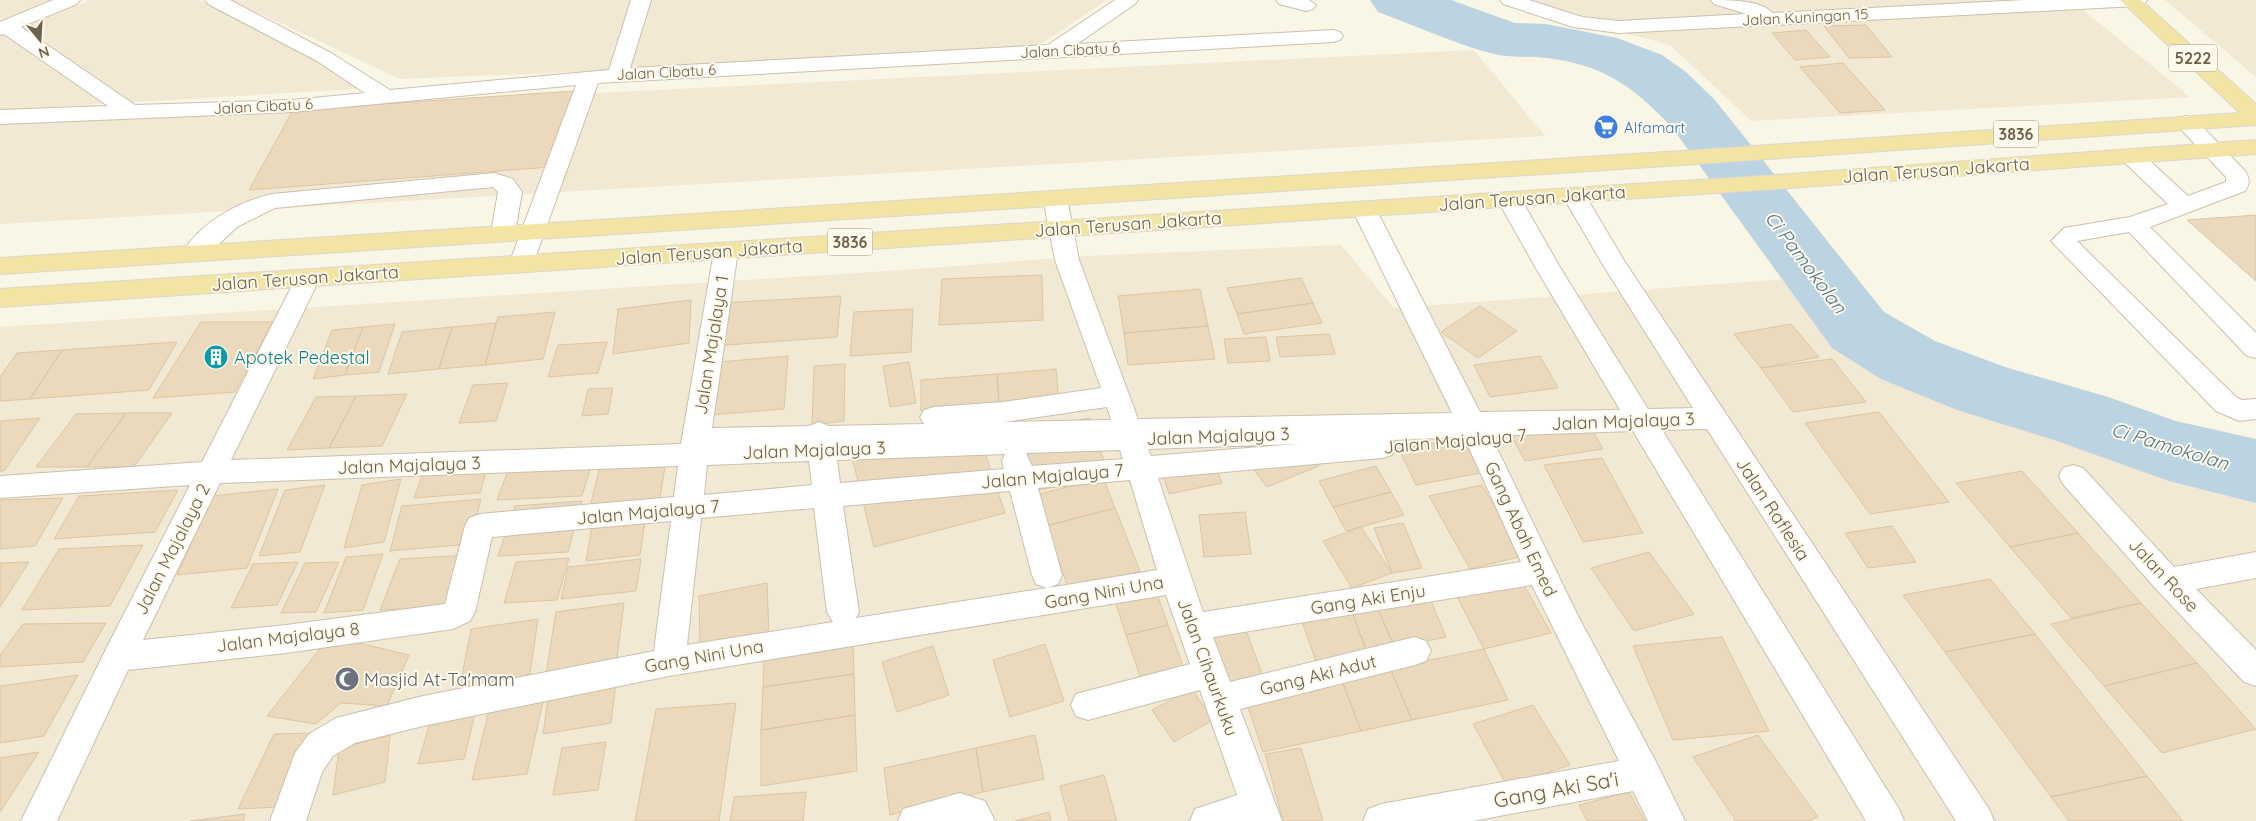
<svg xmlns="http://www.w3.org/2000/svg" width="2256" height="821" viewBox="0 0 2256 821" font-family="Quicksand,sans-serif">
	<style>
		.residential { fill: #f1e9d4 }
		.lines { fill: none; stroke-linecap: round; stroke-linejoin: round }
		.river { fill: #bcd4e1; fill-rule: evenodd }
		.building { fill: #ead9bd; stroke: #ddc5a1 }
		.minor-casing { stroke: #cac0ac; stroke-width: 2 }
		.major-casing { stroke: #dad6d1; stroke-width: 2 }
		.minor { fill: #fff; fill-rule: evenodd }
		.major { fill: #f2e5a4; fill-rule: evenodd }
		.labels { text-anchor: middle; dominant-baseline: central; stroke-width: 4; stroke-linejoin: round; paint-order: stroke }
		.far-street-label { font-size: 15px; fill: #70614d; stroke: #fdfaeb }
		.far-shop-label { font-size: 15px; fill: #366cbe; stroke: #fdfaeb; text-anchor: start }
		.shield { fill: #fdfaeb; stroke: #9a8f7c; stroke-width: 1 }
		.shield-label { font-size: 16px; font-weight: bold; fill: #70614d }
		.street-label { font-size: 18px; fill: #70614d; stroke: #fdfaeb }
		.culture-label { font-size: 18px; fill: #0d838f; stroke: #fdfaeb; text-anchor: start }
		.worship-label { font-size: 18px; fill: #5b616d; stroke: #fdfaeb; text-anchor: start }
		.water-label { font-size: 19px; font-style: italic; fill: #50778e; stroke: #fdfaeb }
		.near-street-label { font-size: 21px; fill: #70614d; stroke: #fdfaeb }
	</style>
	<rect width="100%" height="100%" fill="#faf6e5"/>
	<path class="residential" d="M0,0h63l-63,27z
		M91,0h109l173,88 -373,22v-73z
		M231,0h876l-81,54 -626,25z
		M1501,0h570l119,97 -439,24 -81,-76z
		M2165,0h91v77z
		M1474,50l71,86 -1545,88v-102z
		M1341,245l53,63 392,-29 64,61 136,69 173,54 97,24v334h-2256v-494l903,-57 182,-14z"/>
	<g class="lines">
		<path class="river" d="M1370,0h81l64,23 31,1 71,14 45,17 24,17 29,28 169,212 51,29 70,26 103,30 68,24 80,18v64l-87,-22 -115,-41 -97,-30 -76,-31 -49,-31 -161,-222c-39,-40 -67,-61 -124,-68 -18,-2 -36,0 -53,-4 -39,-10 -78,-28 -116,-42z"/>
	</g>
	<path class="building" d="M1866,25l26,32 -43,1 -25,-32z
		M1806,30l24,27 -35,3 -23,-27z
		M1843,63l42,47 -45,3 -40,-46z
		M574,91l-23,76 -302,23 44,-80z
		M2256,215v66l-69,-61z
		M1042,275l1,45 -104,5 3,-46z
		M1301,278l12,25 -76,11 -10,-26z
		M1200,289l8,37 -84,7 -6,-37z
		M841,296l-4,41 -123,9 8,-43z
		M691,300l-2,43 -76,11 5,-45z
		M1313,303l9,20 -78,11 -7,-20z
		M1480,306l37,25 -39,27 -37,-26z
		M913,309l-2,43 -61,4 4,-44z
		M555,312l-12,47 -58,6 13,-48z
		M201,322h72l-38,70 -82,6z
		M496,323l-11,42 -46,4 13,-42z
		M395,324l-16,48 -34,3 18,-48z
		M1791,324l28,33 -58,11 -27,-34z
		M1208,326l7,33 -87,6 -4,-32z
		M363,327l-18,48 -32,4 19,-49z
		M452,327l-13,42 -51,5 14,-42z
		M1329,334l6,20 -55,3 -4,-20z
		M1266,337l4,24 -42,2 -4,-24z
		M177,342l-28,48 -119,9 32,-49z
		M607,342l-9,31 -50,4 10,-32z
		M62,350l-32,49 -30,2v-24l17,-24z
		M788,356l-4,53 -73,6 8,-53z
		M1540,356l18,32 -68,9 -16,-32z
		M1832,359l34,43 -73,10 -32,-44z
		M909,362l7,41 -26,4 -7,-41z
		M845,364l-1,57 -32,4 2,-59z
		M1056,369l3,31 -60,4 -2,-30z
		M997,374l2,30 -78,7v-31z
		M508,383l-12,38 -37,2 14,-38z
		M613,388l-5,26 -26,2 6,-27z
		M407,394l-25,52 -53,2 27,-52z
		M356,396l-27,52 -42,2 29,-53z
		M1879,412l70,90 -79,12 -65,-91z
		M126,413h46l-38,54h-47z
		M126,413l-39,54h-51l40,-53z
		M40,418l-36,53h-4v-50z
		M1090,418l19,58 -75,15 -16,-60z
		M1585,418l18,31 -78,12 -17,-31z
		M975,423l30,90 -131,34 -23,-94z
		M1298,438l21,28 -52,21 -22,-29z
		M1463,438l18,35 -65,12 -17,-36z
		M1209,450l13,33 -53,11 -11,-34z
		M1602,458l41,75 -60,9 -39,-77z
		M593,460l-11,36 -85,4 14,-37z
		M666,460l-7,44 -70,8 12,-51z
		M488,465l-8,28 -66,5 10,-28z
		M1376,466l15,26 -58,15 -14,-26z
		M2022,471l56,62 -68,14 -54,-64z
		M1103,478l12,30 -69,18 -11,-31z
		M401,479l-17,63 -40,6 18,-63z
		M325,485l-25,67 -41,4 26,-66z
		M1482,485l41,71 -53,13 -41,-73z
		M278,489l-31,79 -70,7 35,-79z
		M178,490l-23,42 -101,7 25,-43z
		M1391,492l13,23 -58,16 -13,-24z
		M63,498l-28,48 -35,3v-49z
		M481,499l-12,45 -79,7 12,-45z
		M582,501l-14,51 -70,4 17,-50z
		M1115,508l25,63 -71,19 -23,-64z
		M1245,512l6,42 -47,3 -5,-42z
		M646,515l-6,40 -54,6 7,-40z
		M1403,523l19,45 -30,5 -18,-45z
		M1892,526l24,36 -48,6 -23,-35z
		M1361,527l31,46 -40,15 -29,-47z
		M2078,533l63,70 -70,15 -61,-71z
		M143,545l-33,61 -88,4 37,-61z
		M1649,552l45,62 -60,17 -43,-63z
		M383,554l-20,56 -39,3 22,-56z
		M470,555l-18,51 -72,4 20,-51z
		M569,558l-12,42 -53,3 12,-41z
		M641,559l-5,32 -75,8 7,-32z
		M29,562l-29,45v-44z
		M298,562l-21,43 -46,3 22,-44z
		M339,562l-23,50 -35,1 24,-50z
		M1520,578l31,55 -67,16 -29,-56z
		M1990,579l45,55 -90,18 -42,-57z
		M767,583l2,51 -69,15 -1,-53z
		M1155,588l13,37 -42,10 -12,-37z
		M1429,596l17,41 -51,11 -19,-43z
		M624,603l-8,62 -70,9 10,-62z
		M2141,603l56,60 -93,23 -53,-62z
		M1376,605l19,43 -27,7 -17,-45z
		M1351,610l17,45 -51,9 -16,-45z
		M538,619l-9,61 -70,11 12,-62z
		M106,623l-23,39 -83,5v-12l23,-31z
		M1168,625l18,49 -43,11 -17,-50z
		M1244,625l20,54 -35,7 -18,-54z
		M2035,634l112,142 -96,21 -106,-145z
		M330,636l79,19 -22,51 -46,-3 -25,21 -49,-8z
		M1722,637l47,94 -96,9 -40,-94z
		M1045,644l19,57 -54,16 -17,-57z
		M853,646l1,28 -91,13 1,-29z
		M933,646l16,49 -52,17 -15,-50z
		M1484,649l24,51 -96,20 -22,-52z
		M2197,663l59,66 -94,24 -58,-67z
		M1390,668l22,52 -51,11 -20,-53z
		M854,674l1,41 -94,15 2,-43z
		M78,675l-34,61 -44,7v-57z
		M1341,678l20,53 -98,21 -18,-54z
		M616,683l-5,40 -68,11 6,-41z
		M1192,689l21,31 -39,22 -22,-32z
		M544,697l-17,77 -55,6 19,-78z
		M736,703l-17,118h-84l21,-112z
		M1533,705l37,60 -63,21 -34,-62z
		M476,710l-12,49 -46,5 14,-49z
		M855,715l2,56 -96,15v-56z
		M314,733l-33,74 -43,2 36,-75z
		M390,735l-5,47 -52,13 6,-47z
		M1035,735l9,44 -61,13 -7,-44z
		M1758,735l60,82 -10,4h-72l-43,-64z
		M606,742l-8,48 -45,5 9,-47z
		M976,748l7,44 -93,23 -6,-47z
		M1301,748l22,73h-40l-18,-67z
		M39,752l-39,60v-54z
		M1104,775l13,46h-48l-9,-35z
		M2147,776l36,45h-114l-18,-24z
		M806,792l-3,29h-73l4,-24z
		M1629,792l16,29h-58l-8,-16z
		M1049,812l2,9h-36z
		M245,814l-2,7h-53z"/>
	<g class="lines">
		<defs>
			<path id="minor" d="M53,0h27l-3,4 -56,23 114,78 157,-5 73,-7 -48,-32 -109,-57 -3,-4h25l101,53 59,37 219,-20 22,-70h20l-21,68 418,-23 67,-45h23l-3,4 -58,40 256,-14 7,2 3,4 -3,4 -7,2 -735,41 -65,181 -3,6 -9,2 -9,-2 -3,-6 67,-179 -284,27 -292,12v-14l108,-4 -104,-72 -4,1v-13z
				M1276,0h33l7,5 -3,4 -7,2 -27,-7z
				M1500,0h29l53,17 37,4 127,-7 -32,-10 -3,-4c16,0 52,0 61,13l253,-13h122l-3,4 -7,2 -518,27 -46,-6 -70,-23z
				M2186,116l8,2 51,53c5,7 5,13 0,20l-95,36 106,106v25l-9,-2 -118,-124 -52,9 159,156 6,3 14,-1v20l-17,2 -23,-10 -165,-170 13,-13 66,-11 38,-13 -45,-43 -3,-5 3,-5 8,-2 8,2 49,45 38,-14v-5l-51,-54 3,-5z
				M495,173l18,6 9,13 -7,41 -4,5 -8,3 -8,-3 -4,-5 7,-41 -5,-5 -218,21 -38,19 -34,32 -9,2 -9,-2 -3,-6c19,-31 56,-51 90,-59z
				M1574,188l8,2 43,72 364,547 5,12h-38l-249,-392 -45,1 237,379 5,12h-38l-233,-390 -142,5 86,178 79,148 29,59h-37l-15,-30 -160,30h-110l5,-12 13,-5 238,-43 -87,-176 -319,52 17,45 185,-45 11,4 5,10 -5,10 -11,4 -175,44 42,112h-92l5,-12 42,-14 -37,-105 -112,30 -12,-4 -5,-11 5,-11 114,-30 -24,-69 -497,81 -246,50 -68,17 -22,13 -11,16 -16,49h-36l25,-68 14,-19 27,-16 87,-22 231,-45 17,-130 -179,16 -17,75 -5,9 -17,8 -167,24 -158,17 -71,151h-36l86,-174 83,-162 -190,13v-22l202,-14 97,-190 9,-2 9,2 3,6 -89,182 450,-16 33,-193 3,-6 9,-2 9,2 3,6 -26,177 97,-2 10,-4 10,4 95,-2 -4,-7 4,-7 10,-3 69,-5 98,-14 -46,-128 -12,-62 4,-5 8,-2 8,2 4,5 12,62 59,159 314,-6 -100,-204 4,-5 8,-2 8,2 4,5 104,203 140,-2 -83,-140 -40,-71 4,-5 8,-2 8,2 4,5 40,70 87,140 45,-1 -90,-143 -41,-70 4,-5zM1107,407l4,13 -107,2zM1464,437l57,125 -318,50 -45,-134 224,-20 10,-3 4,-8 -4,-7zM1297,444l-146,12 -3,-7zM1120,450l3,9 -91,7 -6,-13zM1005,454l-3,7 2,8 -164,14 -3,-23zM809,461l3,24 -108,10 3,-30zM678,466l-4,31 -194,17 -11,4 -4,8 -20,78 -159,21 -143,15 77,-157zM1130,480l27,90 -109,18 10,-4 4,-9 -24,-87zM1010,491l22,84 4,9 11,4 -191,30 3,-6 -16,-106zM814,508l13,104 6,10 -146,23 14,-127z
				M2073,465l10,3 91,99 82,-15v26l-60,11 60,61v36l-12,-4 -87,-92 -94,-106 -4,-8 4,-8z
				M960,793l25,8 10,20h-97l5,-12z"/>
			<path id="major" d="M2120,0h21l115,104v21l-574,40 -1682,109v-16l1682,-107 558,-38z
				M2256,140v14l-466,34 -1790,119v-18l1790,-115z"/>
		</defs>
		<use href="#minor" class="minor-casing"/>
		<use href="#major" class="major-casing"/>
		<use href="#minor" class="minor"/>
		<use href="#major" class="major"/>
	</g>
	<defs>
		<symbol id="supermarket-disc" viewBox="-11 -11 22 22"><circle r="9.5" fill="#3f7fe0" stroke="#fdfaeb"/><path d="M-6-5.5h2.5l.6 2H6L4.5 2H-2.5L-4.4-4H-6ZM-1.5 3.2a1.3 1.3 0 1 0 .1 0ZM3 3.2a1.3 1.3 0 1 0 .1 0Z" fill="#fff"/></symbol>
		<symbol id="building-disc" viewBox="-11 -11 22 22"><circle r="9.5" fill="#0f9aa8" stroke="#fdfaeb"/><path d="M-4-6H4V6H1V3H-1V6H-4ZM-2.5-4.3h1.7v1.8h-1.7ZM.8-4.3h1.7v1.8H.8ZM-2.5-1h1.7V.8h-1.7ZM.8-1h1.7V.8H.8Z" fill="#fff"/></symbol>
		<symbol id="mosque-disc" viewBox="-11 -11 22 22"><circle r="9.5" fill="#6b7280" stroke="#fdfaeb"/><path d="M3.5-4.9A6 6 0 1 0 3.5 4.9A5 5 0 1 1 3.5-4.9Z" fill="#fff"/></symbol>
	</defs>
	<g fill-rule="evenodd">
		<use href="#supermarket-disc" x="1592" y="113" width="28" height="28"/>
		<use href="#building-disc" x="202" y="343" width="28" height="28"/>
		<use href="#mosque-disc" x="333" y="665" width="28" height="28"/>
	</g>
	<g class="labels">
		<g class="far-street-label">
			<text transform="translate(1805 17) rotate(-3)">Jalan Kuningan 15</text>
			<text transform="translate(1070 50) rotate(-3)">Jalan Cibatu 6</text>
			<text transform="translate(666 72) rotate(-3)">Jalan Cibatu 6</text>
			<text transform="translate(263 106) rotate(-3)">Jalan Cibatu 6</text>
		</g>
		<g class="far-shop-label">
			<text x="1624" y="127">Alfamart</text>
		</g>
		<g class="shield">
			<rect x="2169" y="44.5" width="48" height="27" rx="4"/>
			<rect x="1993.5" y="120.5" width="45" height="27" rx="4"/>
			<rect x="827.5" y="228.5" width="45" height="27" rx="4"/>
		</g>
		<g class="shield-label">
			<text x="2193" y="58">5222</text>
			<text x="2016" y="134">3836</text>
			<text x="850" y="242">3836</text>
		</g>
		<g class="street-label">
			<text transform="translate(1936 170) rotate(-4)">Jalan Terusan Jakarta</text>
			<text transform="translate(1532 198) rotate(-4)">Jalan Terusan Jakarta</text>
			<text transform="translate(1128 224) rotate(-4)">Jalan Terusan Jakarta</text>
			<text transform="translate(709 252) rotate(-4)">Jalan Terusan Jakarta</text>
			<text transform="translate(305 278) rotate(-4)">Jalan Terusan Jakarta</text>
			<text transform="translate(711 345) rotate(-81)">Jalan Majalaya 1</text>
			<text transform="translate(1623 421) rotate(-2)">Jalan Majalaya 3</text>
			<text transform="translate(1218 436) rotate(-2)">Jalan Majalaya 3</text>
			<text transform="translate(1455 441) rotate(-5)">Jalan Majalaya 7</text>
			<text transform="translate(814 450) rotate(-2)">Jalan Majalaya 3</text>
			<text transform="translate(409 465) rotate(-2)">Jalan Majalaya 3</text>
			<text transform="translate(1052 476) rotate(-5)">Jalan Majalaya 7</text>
			<text transform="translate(1773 509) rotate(57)">Jalan Raflesia</text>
			<text transform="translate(648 512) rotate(-5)">Jalan Majalaya 7</text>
			<text transform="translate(1521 529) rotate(65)">Gang Abah Emed</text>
			<text transform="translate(172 549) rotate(-63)">Jalan Majalaya 2</text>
			<text transform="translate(2164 575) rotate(47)">Jalan Rose</text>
			<text transform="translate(1104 592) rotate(-10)">Gang Nini Una</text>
			<text transform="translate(1368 599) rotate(-9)">Gang Aki Enju</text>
			<text transform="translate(288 637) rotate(-7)">Jalan Majalaya 8</text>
			<text transform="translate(704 656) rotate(-10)">Gang Nini Una</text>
			<text transform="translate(1208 667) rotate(70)">Jalan Cihaurkuku</text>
			<text transform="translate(1318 675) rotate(-14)">Gang Aki Adut</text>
		</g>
		<g class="culture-label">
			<text x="234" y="357">Apotek Pedestal</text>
		</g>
		<g class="worship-label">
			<text x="364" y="679">Masjid At-Ta'mam</text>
		</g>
		<g class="water-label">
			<text transform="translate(1806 262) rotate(53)">Ci Pamokolan</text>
			<text transform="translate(2170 446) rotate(17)">Ci Pamokolan</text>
		</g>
		<g class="near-street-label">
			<text transform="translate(1556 789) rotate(-10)">Gang Aki Sa'i</text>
		</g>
	</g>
	<g transform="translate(40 40) rotate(162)" stroke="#fdfaeb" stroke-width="4" paint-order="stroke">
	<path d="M0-4L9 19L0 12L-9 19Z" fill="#70614d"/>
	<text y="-8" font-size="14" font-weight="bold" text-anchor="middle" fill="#70614d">N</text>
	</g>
</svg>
